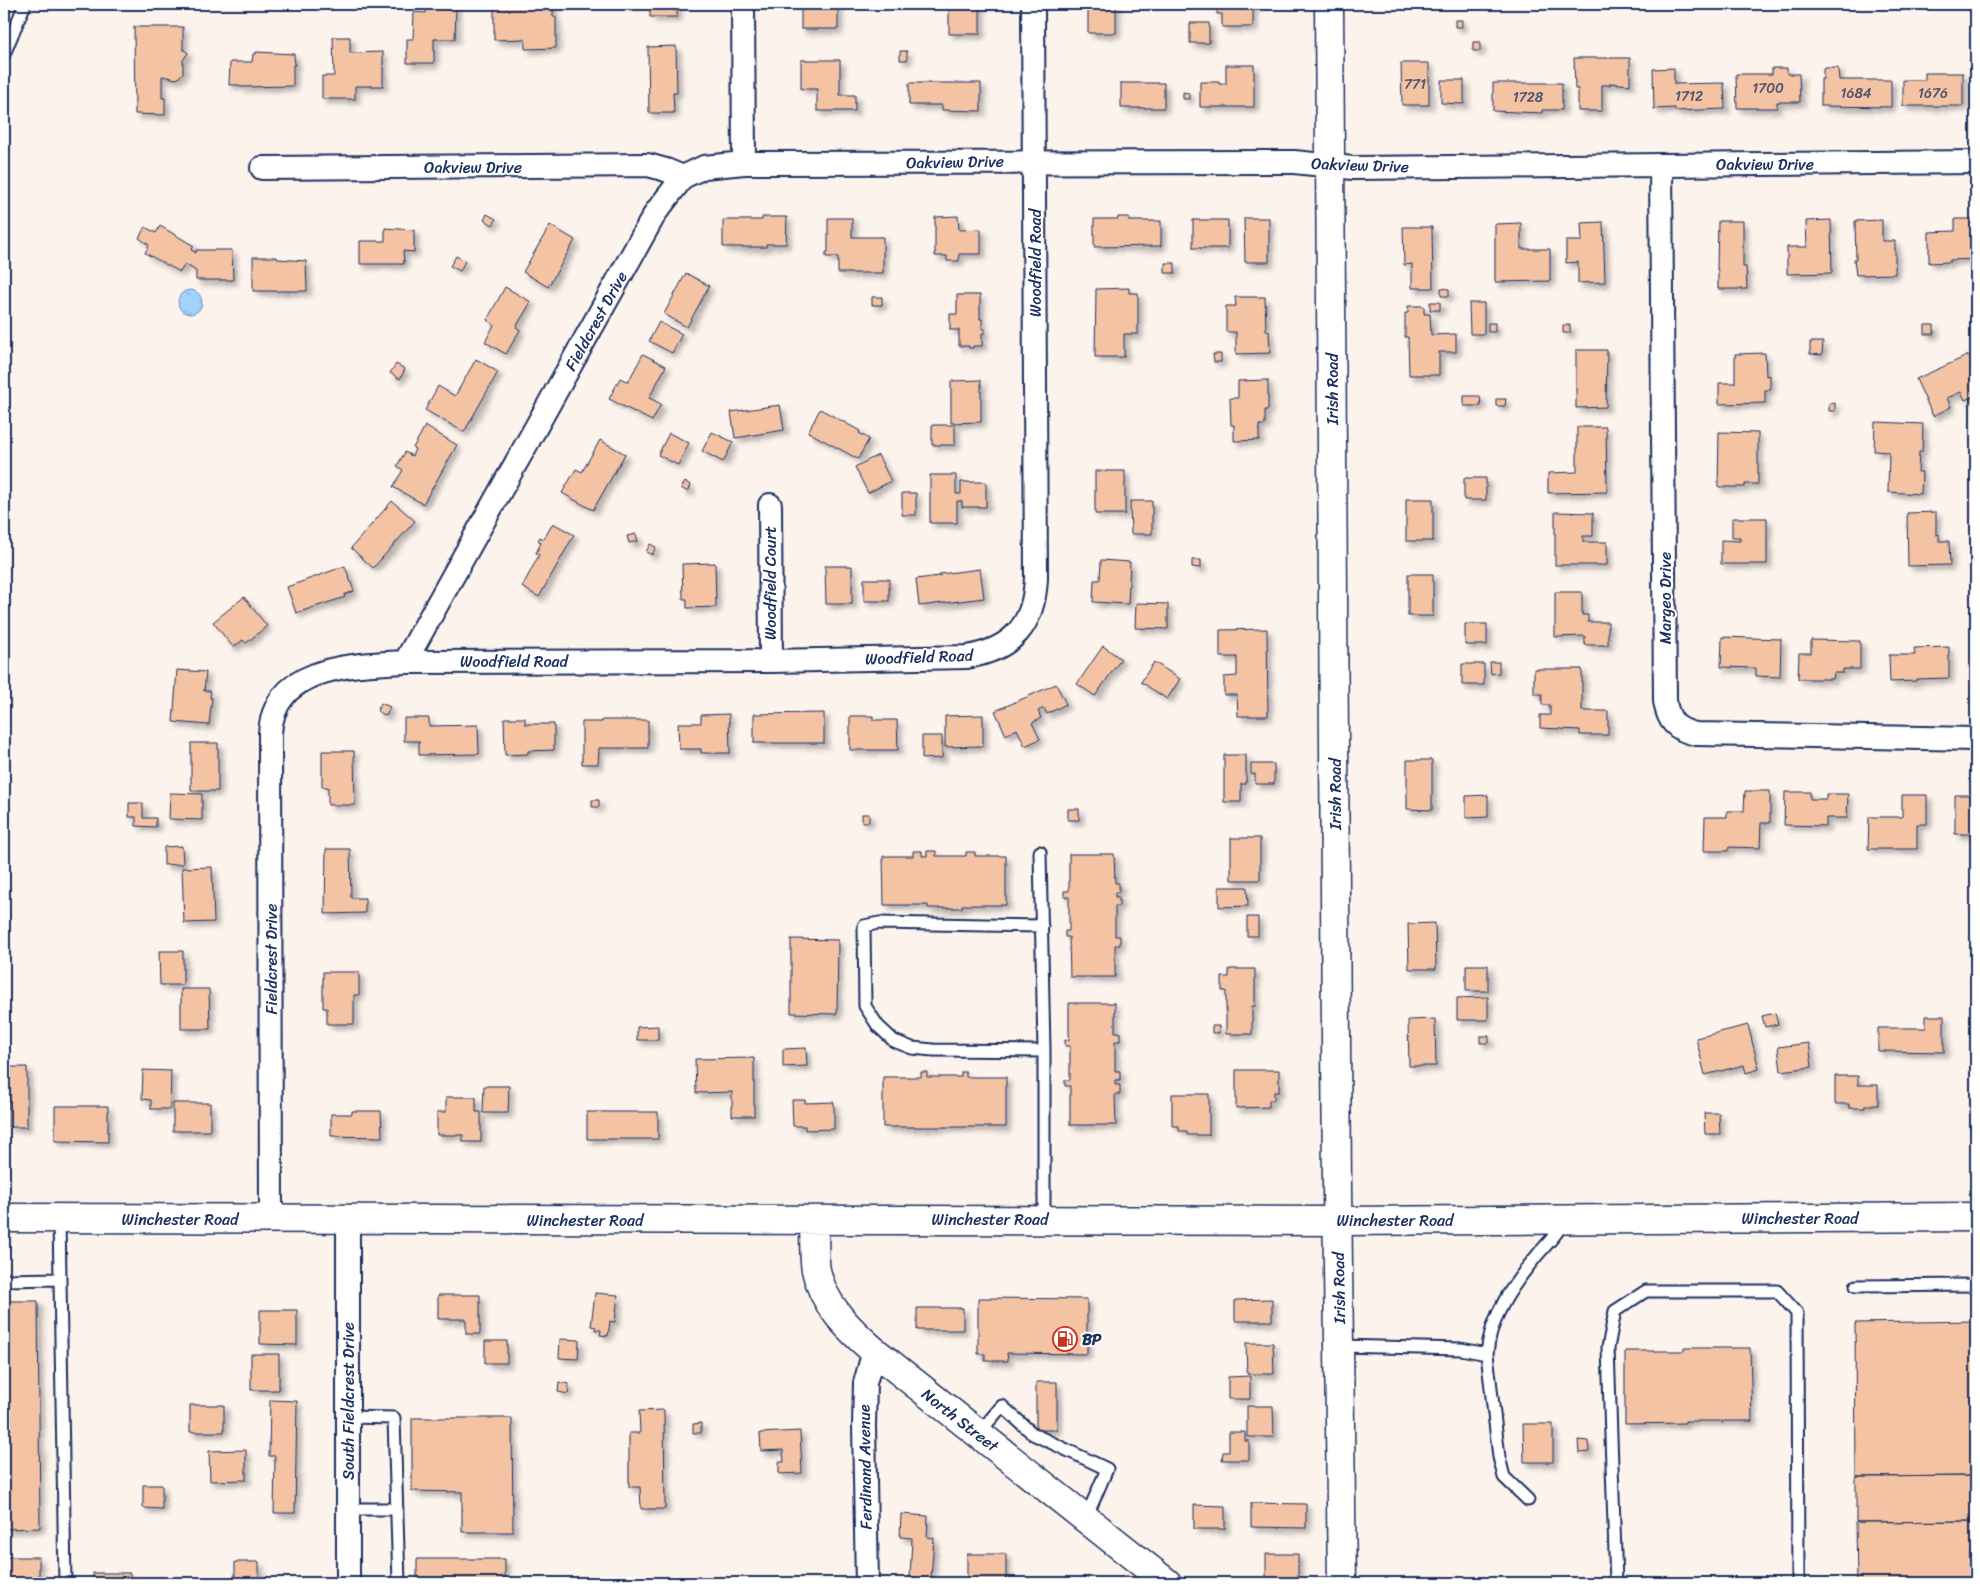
<svg xmlns="http://www.w3.org/2000/svg" width="1980" height="1587" viewBox="0 0 1980 1587" font-family="Sriracha,sans-serif">
	<style>
		.water { fill: url(#water-ripples); stroke: #6c91bf }
		.building { fill: #f4c3a4; stroke: #1b2f5e; filter: url(#shadow) }
		.lines { fill: none; stroke-linecap: round; stroke-linejoin: round }
		.lane-casing { stroke: #1b2f5e; stroke-width: 15 }
		.street-casing { stroke: #1b2f5e; stroke-width: 26 }
		.secondary-casing { stroke: #1b2f5e; stroke-width: 31 }
		.lane { stroke: #fff; stroke-width: 11 }
		.street { stroke: #fff; stroke-width: 22 }
		.secondary { stroke: #fff; stroke-width: 28 }
		.labels { text-anchor: middle; dominant-baseline: central; stroke-width: 4; stroke-linejoin: round; paint-order: stroke }
		.number-label { font-size: 14px; fill: #515470 }
		.street-label { font-size: 16px; fill: #1b2f5e; stroke: #fff }
		.poi-label { font-size: 16px; font-weight: bold; fill: #1b2f5e; stroke: #fff; text-anchor: start }
	</style>
	<defs>
		<pattern id="water-ripples" width="26" height="14" patternUnits="userSpaceOnUse" patternTransform="scale(1.25)"><rect width="26" height="14" fill="#a2d3ff"/><path d="M2 4q2-2 4 0t4 0M15 11q2-2 4 0t4 0" fill="none" stroke="#8bb5dd"/></pattern>
		<filter id="shadow"><feDropShadow dx="4.5" dy="4.5" stdDeviation="2.5" flood-color="#0004"/></filter>
	</defs>
	<rect width="100%" height="100%" fill="#fdf3ed"/>
	<filter id="ink" filterUnits="userSpaceOnUse"><feTurbulence type="fractalNoise" baseFrequency=".02" numOctaves="2"/><feDisplacementMap in="SourceGraphic" scale="10" xChannelSelector="R" yChannelSelector="G"/><feConvolveMatrix kernelMatrix="1 2 1 2 8 2 1 2 1" color-interpolation-filters="sRGB"/></filter>
	<g filter="url(#ink)">
		<path class="water" d="M178 302a12 12 0 1 1 24 0a12 12 0 1 1-24 0Z"/>
		<path class="building" d="M426,4l30,1 -1,34h-21v24h-27v-24h6l1,-27 12,1z
			M494,4h59v13h3v31l-31,1v-10l-31,1z
			M650,4h27v13h-27z
			M805,4h33v25h-37v-20h4z
			M949,4h31v30h-31z
			M1088,4h28v29h-28z
			M1223,4h30v23h-31v-13h-5v-9h6z
			M1455,20h7v7h-7z
			M1190,23h19v20h-19z
			M134,27h49v22l5,4 -5,7v13l-6,6 -15,-3v22h3v17l-30,-1z
			M333,37h17v16l33,-1v34h-28v13h-33v-23h12z
			M1473,42h7v9h-7z
			M676,46l1,47h-4l1,20h-25l-1,-66z
			M900,51h7v9h-7z
			M256,52l38,2 1,11h-2v21l-53,1v-2h-11l1,-23h22l1,-8h3z
			M1574,58h56v27l-20,-2v2h-8v26h-24v-22h-3z
			M801,60h39v35h15v16h-38v-22h-16z
			M1401,63h28v42h-27z
			M1226,65h28v42h-54v-25h19v2h7z
			M1674,68v16l50,-1 1,26 -50,2v-3l-21,1 -1,-40z
			M1772,68h15v6h12l1,28h-23v6h-40l-1,-34h36z
			M1823,68h15l1,12h52v27l-70,-1v-27h2z
			M1925,73h38v33h-60v-26h22z
			M1441,80h23v24l-23,-1z
			M909,83h72v28l-39,-1v-5h-33z
			M1121,83h43v25h-43z
			M1493,83h69v27h-20v3l-49,-2z
			M1183,92l6,1v6h-6z
			M487,214l9,5 -3,6 -9,-5z
			M958,216l1,14 22,-1v25h-22v7h-12v-5h-12v-39z
			M762,217h25l-1,27h-20v3h-43v-27h39z
			M1118,217h11v4h32v25l-67,1v-28h24z
			M828,218h24v19h31v36h-45v-16h-12v-5h2z
			M1244,218h25v44h-24z
			M1955,219h21v40l-26,1v2l-21,1v-31l26,-1z
			M1193,220h35v28h-35z
			M1831,220l1,53 -45,1v-27h20l-1,-26z
			M1882,220v21h13v33l-39,1 -2,-16h2l-1,-38z
			M1718,221h25v46h3l1,22h-29v-19h-1z
			M1603,222l2,60 -27,1v-21l-12,1v-22h16l-1,-18z
			M1521,223v26h29v32l-55,1v-58z
			M550,225l25,15 -27,47 -25,-15z
			M160,226l34,20 -3,4 5,3v-3h36l1,30h-37v-9l-11,-7 -5,8 -35,-19 4,-8 -10,-7 6,-11 11,6z
			M1403,227h29l1,61h-21v-24l-8,1z
			M385,228l29,2v22l-11,-1 1,13h-44v-23h25z
			M456,256l9,5 -5,10 -10,-5z
			M253,257h24v2l29,2 1,30h-54z
			M1165,263h10v10h-10z
			M686,273l23,13 -22,41 -23,-13z
			M505,287l26,15 -15,25 4,3 -14,24 -21,-12 9,-17 -7,-5z
			M1129,288v5h9v41h-14v23h-29l1,-68z
			M1441,288l8,1v7h-8z
			M957,295h23v24h2v10h3v4h-3v13h-9v2h-4v-2h-10v-16h-9v-16h7z
			M872,297h10v8h-10z
			M1235,297h30l1,34h3l1,22 -34,1v-22h-10v-26h10z
			M1430,302h10v8h-10z
			M1469,303h15v31h-14z
			M1408,306h16v8h6l1,21 25,-1v18h-17v23h-30l-1,-38h-3v-24h3z
			M659,322l23,12 -10,19 -23,-12z
			M1488,323h7v9h-7z
			M1563,325h7v8h-7z
			M1925,325h9v9h-9z
			M1810,342h13l-1,13 -12,-1z
			M1576,350h31l-1,57 -30,1z
			M1765,353l1,23 4,-1v15h-5v13l-46,1v-21h16v-29z
			M643,354l23,12 -17,32 12,6 -9,17 -43,-22 11,-21 8,4z
			M1213,354h8v8h-7z
			M1969,355l7,15v25l-11,5 -4,-8 -14,6 4,9 -18,9 -17,-37z
			M476,359l22,13 -34,60 -39,-22 13,-24 17,10z
			M396,364l9,5 -5,10 -10,-6z
			M981,380v42l-30,1v-42z
			M1268,380v30h-3v15h-6v15l-25,1v-16h-3l-1,-27h8v-17z
			M1464,396h16l1,10h-17z
			M1496,399h10l-1,7h-9z
			M1835,403v8h-6v-7z
			M780,405l4,25 -49,8 -4,-26z
			M820,409l40,22 -1,2 10,6 -11,20 -50,-27z
			M1875,422l48,2 -1,28h-3l-1,20h4l-1,22 -33,-2 1,-40 -15,-1z
			M932,425h23v20h-23z
			M425,426l32,19 -34,59 -30,-17 10,-17 -6,-4 8,-14 7,4 3,-7 -2,-1z
			M1577,427h29l1,65 -59,1v-20l29,-1z
			M712,432l21,10 -10,20 -21,-11z
			M1719,432l39,1v51h-13v3h-27z
			M669,433l20,10 -11,22 -20,-10z
			M600,440l25,14 -32,56 -31,-17 14,-24 6,3z
			M878,455l13,26 -23,12 -13,-26z
			M1095,471h30v43h-30z
			M930,475h26v19h5v-12h25v25h-24v-6h-5v22h-27z
			M1464,478h22v22h-22z
			M685,482l6,3 -3,7 -7,-4z
			M902,493h14v22h-14z
			M1406,499h27v42h-27z
			M392,501l23,20 -42,47 -22,-20z
			M1130,501h22v33h-21z
			M1555,512l38,1v23h-10v6h24v23h-52z
			M1936,512v23l3,-1v7h10l1,24 -42,1 -1,-53z
			M1732,518h35v46h-46v-24l19,1v-4h-8z
			M553,523l21,12 -35,62 -17,-10 17,-32 -3,-2 5,-10 -3,-3 2,-3 4,2z
			M636,534l2,7 -9,2 -2,-7z
			M650,544l6,3 -4,8 -6,-3z
			M1101,560l29,2 -2,42 -35,-2 1,-22h6z
			M1192,560h9v8l-9,-1z
			M715,563l1,44 -29,1v-9h-4l-1,-35z
			M345,566l9,25 -10,4 1,2 -49,16 -9,-26z
			M825,566h27v38h-26z
			M980,569l4,29 -65,8 -3,-27 24,-3v-2z
			M1408,574h25v42h-25z
			M864,579h25v22h-25z
			M1555,592h27v23h6v7h20v23h-23v-9l-30,1z
			M244,597l23,29 -21,17 -3,-3 -10,7 -20,-25z
			M1136,603l32,1v25l-33,-1z
			M1465,624h22v21h-22z
			M1267,629l1,87h-30l-1,-21h-13v-18l13,-1v-19h-17v-27z
			M1722,637l59,2 -1,38 -24,-1v-8l-35,-1z
			M1811,640l49,1v28h-17v4h-9l-1,6h-35l1,-26h12z
			M1103,646l18,13 -26,37 -18,-12z
			M1949,647v31l-33,1v2l-26,1 -1,-27h26l-1,-7z
			M1154,662l26,17 -13,20 -26,-17z
			M1490,662h9v11l-8,1z
			M1462,664h22v21h-22z
			M1534,669h48v42h26v24h-28v-5l-40,-2v-13h10v-10h-8v-11h-8z
			M177,670l29,2 -2,19h7l-1,7h2l-3,27 -36,-3z
			M1056,684l10,20 -19,10 -3,-6 -6,3 3,7 -9,5 8,16 -15,7 -8,-17 -11,6 -11,-24z
			M381,703l9,4 -4,9 -9,-5z
			M824,713v30h-70v-29z
			M729,714l1,39h-29v-4h-22l-1,-26h23v-8z
			M983,715v31l-38,1v-31z
			M850,716h23v4h24l1,30h-48z
			M404,718h25v8l49,-1 1,29 -60,1v-14h-15z
			M504,718h21v6h29v26l-26,1v3l-23,1z
			M602,720h46v28h-49l-1,16h-16v-42h20z
			M922,736h20v22l-20,1z
			M191,743h27v48h-27z
			M322,751h32l1,54h-27v-18h-6z
			M1224,755h22v29h-5v18h-17z
			M1407,760h25v50l-25,-1z
			M1251,764h23v20h-19v-10h-4z
			M1745,791h25v32h-9l-1,25 -31,-1 -1,4h-24l1,-34h22v-6h17z
			M1785,792h25v7h16v-5h22l-1,24h-21v8l-42,-1z
			M170,793l32,1v26l-33,-1z
			M1488,795v22l-22,1v-22z
			M1902,795h25v29h-10v25h-49l1,-32h33z
			M1955,795h21v39h-21z
			M592,800h7v7h-7z
			M129,803h14v15h13v9l-20,-1v-9h-7z
			M1068,809h11v11h-11z
			M862,814h7v8h-7z
			M1231,838h29v42h-29z
			M182,846l1,18 -19,1v-18z
			M326,849h24l1,49h14v15l-40,1z
			M913,851h9v5h5v-5h9v5h30v-4h9v4h31v49h-44v3h-34v-3h-44l-1,-49h30z
			M1069,854h45l1,29h4v9h-4v5h4v9h-4v30h5v9h-5v32h-45l-1,-40h-4v-6h4v-34h-5v-6h5z
			M212,867l2,55 -30,1 -2,-55z
			M1219,887h28l1,19 -29,1z
			M1247,917h11v19h-11z
			M1435,923l1,46h-27l-1,-45z
			M791,939l47,1 -1,74 -46,-1z
			M159,951h24v34h-23z
			M1466,965h22v26h-22z
			M1229,969h26v37h-3v28h-26v-43h-4v-14h7z
			M323,972h36v23h-5v29h-27v-16h-4z
			M181,989h28l1,40h-29z
			M1488,997v23h-31v-22z
			M1069,1003h46v29h5v9h-5v30h5v9h-5v5h5v9h-5l1,31h-46v-39h-5v-6h5v-34h-5v-6h4z
			M1775,1013l3,11 -13,3 -3,-11z
			M1926,1016h18v36l-66,-1v-23h48z
			M1435,1019l1,47h-27l-1,-46z
			M1748,1025l11,44 -13,4 -2,-8 -39,10 -9,-37z
			M658,1026v14h-21v-13z
			M1212,1026h7v7h-7z
			M1480,1036h9v7h-9z
			M1809,1043l3,24 -31,4 -3,-24z
			M806,1048l1,18 -24,1v-18z
			M754,1058v58h-22v-24l-36,1 -1,-34z
			M9,1067h18v60h-19z
			M143,1070l28,1 -1,38h-19v-9l-9,-1z
			M1236,1070h43v22h-5v8h-5v7l-33,1z
			M921,1072h6v5h34v-5h5v5h40v50h-123v-50h38z
			M1835,1076h23v9h20v20h-13v3h-16v-4h-14z
			M484,1086h25l-1,27h-25z
			M1172,1094h37v41h-22v-4h-8v-5h-7z
			M446,1097h30v15h5v30h-18v-7h-26v-23h9z
			M792,1100h13v3l29,-1v27l-29,1v-4h-12z
			M173,1103h37v28h-37z
			M55,1106h53v36l-53,-1z
			M352,1111h29l1,26 -51,-1v-22h21z
			M587,1112h71v27h-71z
			M1704,1113h15l1,21h-15z
			M595,1293l23,2 -3,27 -5,-1 -2,15 -8,-1 1,-5h-6l1,-3 -5,-1z
			M438,1295h42v39h-14v-15h-28z
			M978,1298l109,1v55l-80,-1 1,8h-23v-7h-7z
			M1272,1299v22h-37v-21z
			M4,1301h34l2,227 -36,1z
			M917,1308h46v22h-46z
			M260,1310h37v35l-37,-1z
			M1976,1321v155l-120,1 -1,-154z
			M560,1339l19,1 -1,19 -19,-1z
			M485,1341h22v22h-22z
			M1246,1343h27l1,31h-27z
			M1684,1348h66l2,73h-67v2l-60,1v-73h59z
			M251,1354h28v36h-28z
			M1250,1376v23h-22v-22z
			M559,1382l10,2 -1,10 -10,-2z
			M1036,1382h21v48h-21z
			M270,1400l27,1 -2,112h-21l1,-57h-6z
			M190,1405h34v27h-34z
			M1247,1406h26l1,31h-27z
			M664,1410l1,99h-24l-1,-22h-11v-54h11l-1,-22z
			M412,1418h100l1,114h-51v-40l-50,-1z
			M701,1423v10h-8v-9z
			M1523,1424h30v38h-29z
			M800,1431l2,42 -23,1v-12h5l-1,-12 -22,1 -1,-18z
			M1229,1432h16v9h4v19h-27l1,-8h6z
			M1578,1440l10,1 1,11 -10,1z
			M246,1450v30l-36,1 -1,-30z
			M1976,1476v45l-120,1v-45z
			M143,1485h19v24l-19,-1z
			M1251,1503l55,1v24l-55,-1z
			M1194,1505l31,1v23h-31z
			M901,1514l27,2 -1,21 7,1 -3,41 -21,-1 2,-40 -12,-1z
			M1976,1521v62h-119l-1,-61z
			M967,1554h39v28h-39z
			M1266,1554h32v28h-8v1l-24,-1z
			M4,1557h35v26h-35z
			M417,1559h88v24h-88z
			M235,1562h24v21h-24z
			M93,1573h37v10h-37z"/>
		<g class="lines">
			<defs>
				<path id="lane" d="M4,54l21,-50
					M1040,852l4,199v168
					M1042,926l-163,-3 -15,3 1,80 13,20 16,15 18,7 21,2 111,1
					M59,1218l6,365
					M4,1280l54,-1
					M1856,1286l120,-1
					M1340,1346l121,3 26,5c3,-39 28,-72 52,-101 9,-10 18,-19 25,-31
					M1487,1354l12,103 5,20 24,23
					M348,1417l46,1 5,165
					M978,1434l24,-28 31,28 74,35 -21,49
					M348,1509h49
					M1616,1583l-8,-235 7,-37 31,-20h131l20,22 1,270"/>
				<path id="street" d="M743,4l1,159
					M1661,165l4,536c3,20 11,29 31,33l280,5
					M262,168l386,-3 18,5 17,7
					M770,505l1,156
					M405,662l251,-450 27,-35 21,-10 40,-4 550,-1 59,6 623,-6
					M348,1219v364
					M271,1220l-1,-487c4,-68 84,-68 135,-71l366,-1 196,-4c46,-8 67,-32 69,-79l-3,-574
					M867,1583l-3,-157 1,-43 9,-32"/>
				<path id="secondary" d="M1329,4l8,1184 5,395
					M4,1218l1334,3 638,-4
					M814,1220c1,16 -1,34 2,50 7,35 33,59 58,81l293,232"/>
			</defs>
			<use href="#lane" class="lane-casing"/>
			<use href="#street" class="street-casing"/>
			<use href="#secondary" class="secondary-casing"/>
			<use href="#lane" class="lane"/>
			<use href="#street" class="street"/>
			<use href="#secondary" class="secondary"/>
		</g>
	</g>
	<defs>
		<symbol id="fuel-ring" viewBox="-11 -11 22 22"><circle r="9.5" fill="#fff" stroke="#c8321e" stroke-width="1.5"/><path d="M-5.5-6h7V0h2V4h1.3V-2.5L3-4.5l.8-.8L6-3V5H2.5V1h-1V6h-7ZM-4.2-4.7v3.2H.2V-4.7Z" fill="#c8321e"/></symbol>
	</defs>
	<g fill-rule="evenodd">
		<use href="#fuel-ring" x="1051" y="1325" width="28" height="28"/>
	</g>
	<g class="labels">
		<g class="number-label">
			<text x="1415" y="84">771</text>
			<text x="1768" y="88">1700</text>
			<text x="1856" y="93">1684</text>
			<text x="1933" y="93">1676</text>
			<text x="1689" y="96">1712</text>
			<text x="1528" y="97">1728</text>
		</g>
		<g class="street-label">
			<text transform="translate(955 162) rotate(-1)">Oakview Drive</text>
			<text x="1765" y="164">Oakview Drive</text>
			<text transform="translate(1360 165) rotate(2)">Oakview Drive</text>
			<text x="473" y="167">Oakview Drive</text>
			<text transform="translate(1035 263) rotate(-90)">Woodfield Road</text>
			<text transform="translate(596 321) rotate(-61)">Fieldcrest Drive</text>
			<text transform="translate(1332 389) rotate(-90)">Irish Road</text>
			<text transform="translate(770 583) rotate(-90)">Woodfield Court</text>
			<text transform="translate(1665 598) rotate(-90)">Margeo Drive</text>
			<text transform="translate(919 657) rotate(-2)">Woodfield Road</text>
			<text x="514" y="661">Woodfield Road</text>
			<text transform="translate(1335 794) rotate(-90)">Irish Road</text>
			<text transform="translate(271 959) rotate(-90)">Fieldcrest Drive</text>
			<text x="1800" y="1218">Winchester Road</text>
			<text x="180" y="1219">Winchester Road</text>
			<text x="990" y="1219">Winchester Road</text>
			<text x="585" y="1220">Winchester Road</text>
			<text x="1395" y="1220">Winchester Road</text>
			<text transform="translate(1339 1288) rotate(-91)">Irish Road</text>
			<text transform="translate(348 1401) rotate(-90)">South Fieldcrest Drive</text>
			<text transform="translate(960 1420) rotate(38)">North Street</text>
			<text transform="translate(865 1467) rotate(-91)">Ferdinand Avenue</text>
		</g>
		<g class="poi-label">
			<text x="1082" y="1339">BP</text>
		</g>
	</g>
	<rect width="1980" height="1587" fill="none" stroke="#fff" stroke-width="20"/>
	<rect x="10" y="10" width="1960" height="1567" fill="none" stroke="#1b2f5e" stroke-width="2" filter="url(#ink)"/>
</svg>
